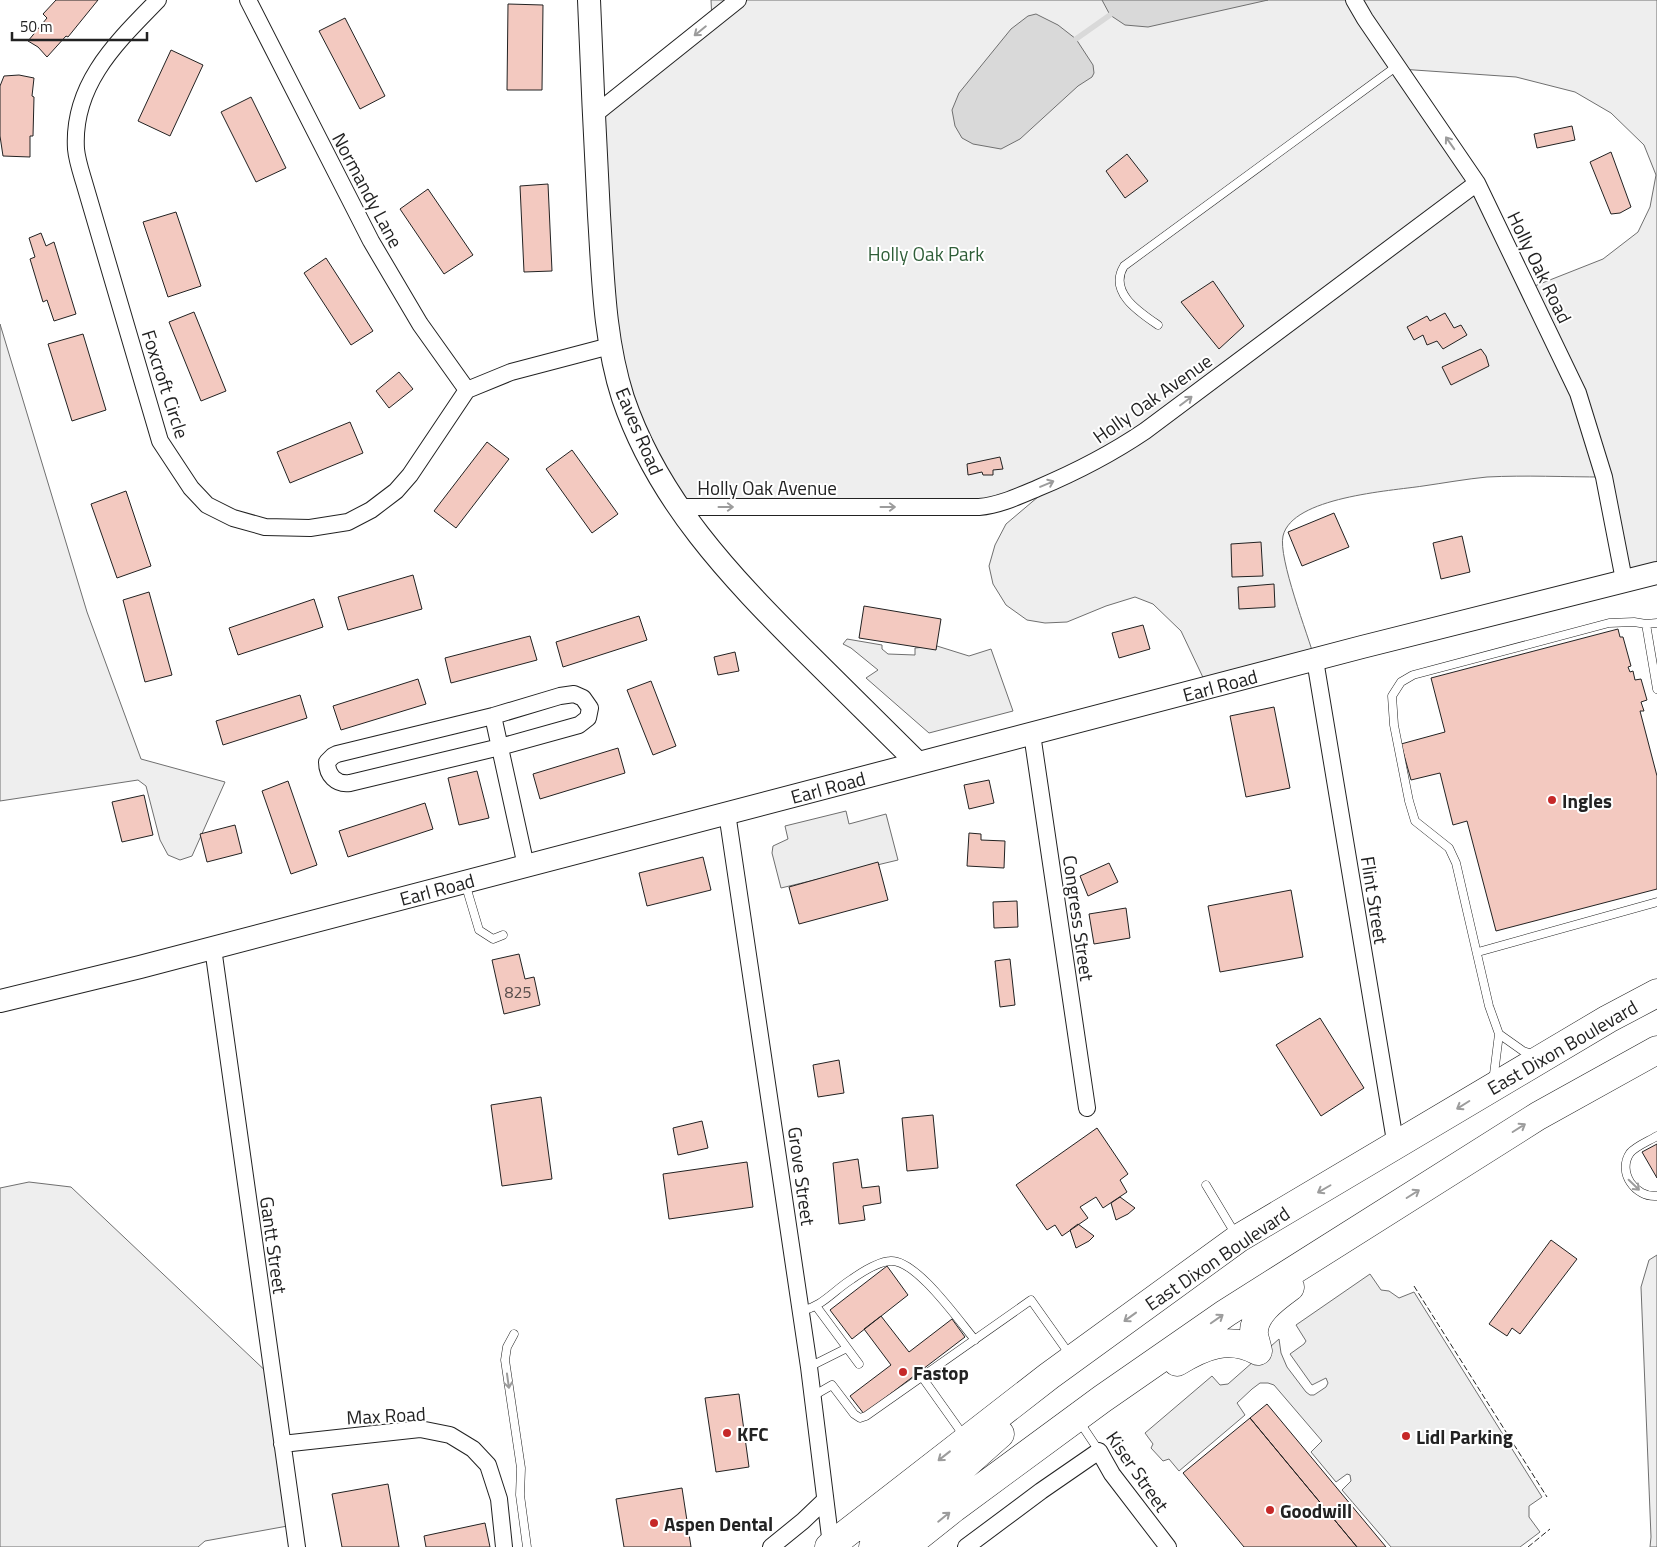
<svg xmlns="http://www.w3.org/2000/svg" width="1657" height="1547" viewBox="0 0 1657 1547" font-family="'Titillium Web',sans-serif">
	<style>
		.green { fill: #eee; stroke: #6f6f6f; fill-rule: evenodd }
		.parking { fill: #ededed; stroke: #6f6f6f }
		.water { fill: #d9d9d9; stroke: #6f6f6f }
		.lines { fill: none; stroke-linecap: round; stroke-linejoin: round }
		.stream { stroke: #d9d9d9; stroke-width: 5.5 }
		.building { fill: #f3c9c0; stroke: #222 }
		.lane-casing { stroke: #222; stroke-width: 9 }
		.street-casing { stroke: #222; stroke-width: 18 }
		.secondary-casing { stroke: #222; stroke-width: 24 }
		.highway-casing { stroke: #222; stroke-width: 29 }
		.lane { stroke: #fff; stroke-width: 8 }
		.street { stroke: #fff; stroke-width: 16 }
		.secondary { stroke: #fff; stroke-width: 22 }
		.highway { stroke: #fff; stroke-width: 28 }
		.fence { stroke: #222; stroke-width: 1; stroke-dasharray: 6 2.5; stroke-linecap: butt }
		.oneway { stroke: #9c9c9c }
		.poi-dot { fill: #c62828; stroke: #fff; stroke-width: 2 }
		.labels { text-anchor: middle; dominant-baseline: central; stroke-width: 4; stroke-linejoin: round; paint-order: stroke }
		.number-label { font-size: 16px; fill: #564c4a }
		.street-label { font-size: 19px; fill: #222; stroke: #fff }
		.park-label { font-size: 19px; fill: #2f5e38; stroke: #fff }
		.poi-label { font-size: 19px; font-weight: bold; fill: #222; stroke: #fff; text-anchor: start }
	</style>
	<rect width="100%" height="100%" fill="#fff"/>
	<path class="green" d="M711,0h946v573l-34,8 -19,-104c-39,0 -78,-2 -117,0 -21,2 -43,6 -64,9 -33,5 -131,11 -140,50 -5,22 25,99 32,124l-107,28 -27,-57 -28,-27 -18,-7 -29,9 -39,16 -22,1 -18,-3 -21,-15 -13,-21 -4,-18 6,-21 11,-21 52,-44 -45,19 -336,8 -54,-110 -29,-282 118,-94zM1400,69l116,8 59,15 36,21 33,32 12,30 -6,32 -12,25 -35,27 -76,30 -50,-106z
		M0,324l87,288 54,147 84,23 -33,74 -12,4 -12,-5 -8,-15 -14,-54 -8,-6 -138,21z
		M29,1182l42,5 201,190 21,148 -88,16 -7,6h-198v-359z
		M1657,1255v292h-7l1,-10 -10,-250 8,-27z"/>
	<path class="parking" d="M847,639l35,6v4l6,5 27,1v-7l22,-2 32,10 22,-7 22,62 -84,22 -63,-55 12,-8 -27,-22 -8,-4z
		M846,811l3,13 37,-10 12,46 -117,28 -9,-35 1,-7 15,-7 -3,-13z
		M1370,1274l11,16 8,1 10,7 15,-6 128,205 -13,9v11l11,15 -20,15h-129l-49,-57 9,-9 -1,-6 -3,-1 -11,8 -25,-30 11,-11 -48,-56 -6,-2h-8l-8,6 -15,14 8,12 -66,56 -10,-12 -6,2 -12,-13 2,-4 -8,-11 67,-57 8,9 8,-1 51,-45 2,14 6,14 19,25 4,3h4l12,-8 2,-4 -2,-5 -14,7 -22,-31 14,-10 2,-3 -10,-16z"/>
	<path class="water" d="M1102,0h166l-120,27 -23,-2 -15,-10z
		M1036,14l22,11 18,14 17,26 1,8 -2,4 -14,9 -58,53 -19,10 -28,-5 -11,-6 -7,-12 -3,-16 7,-17 52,-64 17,-13z"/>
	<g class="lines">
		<path class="stream" d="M1076,39l34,-24"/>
	</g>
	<path class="building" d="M56,0h42l-30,37 -2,-1 -19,21 -9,-10 -10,-6 19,-23 -4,-4z
		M508,4l35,1 -1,85h-35z
		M345,18l40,78 -25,13 -41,-78z
		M171,50l32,15 -33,71 -32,-15z
		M19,75l15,3 -2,18 2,1 -1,39h-3v21l-27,-1 -3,-20v-50l4,-10z
		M251,97l35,71 -30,14 -35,-70z
		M1572,126l3,14 -38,8 -3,-14z
		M1611,152l20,55 -11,6 -9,1 -21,-52z
		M1127,154l21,27 -23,17 -19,-27z
		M548,184l4,87 -28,1 -4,-86z
		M428,189l45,66 -29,19 -44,-65z
		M176,212l25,74 -33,11 -25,-75z
		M41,233l5,13 8,-4 22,72 -22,7 -7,-21 -4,2 -13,-43 5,-2 -6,-19z
		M326,258l47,73 -22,14 -47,-72z
		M1213,281l31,45 -25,23 -38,-47z
		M194,312l32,79 -25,10 -32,-79z
		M1445,313l9,15 7,-3 6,10 -24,14 -6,-8 -10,4 -4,-10 -9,5 -7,-13 20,-11 3,5z
		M83,334l23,76 -34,11 -24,-77z
		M1481,349l5,7 3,10 -38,19 -9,-18z
		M399,372l14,17 -24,19 -13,-17z
		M350,422l13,31 -73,30 -13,-31z
		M487,442l22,17 -53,69 -22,-17z
		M572,450l46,64 -26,19 -46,-64z
		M1000,457l3,12 -10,1v5h-10l-1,-3 -14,3 -1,-11z
		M126,491l25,75 -34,12 -26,-74z
		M1334,513l15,34 -47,19 -14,-34z
		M1462,536l8,36 -29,7 -8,-36z
		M1261,542l2,34 -31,1 -1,-33z
		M413,575l9,34 -74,21 -10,-33z
		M1274,584l1,23 -36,2 -1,-22z
		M149,592l23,83 -27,7 -22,-82z
		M314,599l9,28 -85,28 -9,-27z
		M864,606l77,13 -5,31 -77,-12z
		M639,616l8,24 -84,27 -7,-25z
		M1143,625l7,24 -31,9 -7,-25z
		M1618,629l2,8h3l8,29 -3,1 2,5 3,-1 2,9 6,-1 6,21 -6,2 3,9h-4l17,65v113l-161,42 -29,-110 -14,4 -13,-52 -29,7 -10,-36 44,-12 -14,-54z
		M530,636l7,24 -86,23 -6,-25z
		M735,652l4,19 -21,4 -4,-18z
		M418,679l8,25 -85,26 -8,-24z
		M651,681l25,65 -23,9 -26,-65z
		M300,695l7,23 -84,27 -7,-24z
		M1274,707l16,81 -44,9 -16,-81z
		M618,748l7,25 -85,26 -7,-25z
		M477,771l12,47 -30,7 -11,-47z
		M989,780l5,23 -25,6 -5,-24z
		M288,781l29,84 -26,9 -29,-83z
		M144,795l9,40 -31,7 -10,-40z
		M425,803l8,26 -85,28 -9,-26z
		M235,825l7,28 -35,9 -7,-28z
		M969,833l12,1v6l24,1 -1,27 -37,-2z
		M703,857l8,33 -64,16 -8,-33z
		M878,862l10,38 -89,24 -10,-37z
		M1109,863l9,19 -30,14 -8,-20z
		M1291,890l12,67 -83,15 -12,-66z
		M1017,901l1,26 -24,1 -1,-26z
		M1126,908l4,30 -36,6 -5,-30z
		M519,954l6,25 9,-2 6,28 -36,9 -12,-54z
		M1010,959l5,46 -15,2 -5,-46z
		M1320,1018l44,70 -43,28 -45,-71z
		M839,1060l5,33 -26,4 -5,-32z
		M541,1097l11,82 -50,7 -11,-81z
		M933,1115l5,53 -31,3 -5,-53z
		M702,1121l6,27 -30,7 -5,-27z
		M1097,1128l31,46 -8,6 7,12 -24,16 -7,-11 -16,10 8,11 -26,18 -7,-11 -8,5 -31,-45z
		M1657,1144v34l-15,-26z
		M858,1159l4,29 17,-2 2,17 -18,3 2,14 -26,4 -6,-61z
		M747,1162l6,45 -84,12 -6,-45z
		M1120,1197l15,11 -7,6 -12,6 -5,-17z
		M1078,1224l16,12 -5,5 -13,7 -6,-18z
		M1551,1240l26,19 -57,75 -8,-6 -5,8 -18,-12z
		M887,1266l21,29 -56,44 -22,-29z
		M881,1316l28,36 43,-33 13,18 -101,77 -14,-18 41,-31 -27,-36z
		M739,1394l10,73 -33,5 -11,-74z
		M1267,1404l119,143h-29l-107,-129z
		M1250,1418l107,129h-113l-61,-74z
		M388,1484l11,63h-57l-10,-53z
		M682,1488l9,59h-67l-8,-48z
		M485,1523l5,24h-64l-2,-11z"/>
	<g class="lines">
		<defs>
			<path id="lane" d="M1158,325c-19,-13 -50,-33 -34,-59l273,-200
				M1646,624l11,65
				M465,883l14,47 14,9 10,-4
				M1478,952l179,-50
				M1499,1034l24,17 12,4
				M1492,1078l2,-4 5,-40 -10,-28 -33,-143 -7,-15 -34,-27 -6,-20 -15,-76 -2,-29 9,-14 12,-7 196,-52 25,-1 12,2 11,-1
				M1657,1136c-8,5 -21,10 -27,17 -13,19 5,45 27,43
				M1206,1185l30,50
				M816,1306l43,58
				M801,1311c22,-5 32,-20 51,-32 10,-7 25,-17 38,-18 25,-3 69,60 85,79
				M514,1334l-7,13 -2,13 16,108 -1,27 7,52
				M809,1367l38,-19
				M922,1377l42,59
				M813,1396l19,-11 22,29 6,4 6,-2 165,-116 39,55
				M1079,1421l20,30"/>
			<path id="street" d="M158,0c-41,42 -86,84 -82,149 1,11 5,23 8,33l76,259 31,47 16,17 26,13 32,9 45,1 38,-6 23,-12 25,-19 14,-16 57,-85 44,-18 99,-26
				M248,0l123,241 49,83 47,66
				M1354,0l11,19 112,164 101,210 26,84 20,103
				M594,115l144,-115
				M677,507h302c21,-2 40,-11 59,-19 38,-16 73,-34 107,-57l332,-248
				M1315,660l81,487
				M574,694l9,4 7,10 -2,10 -9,7 -79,22 -150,36c-14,2 -23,-8 -23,-21l6,-6 4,-2 156,-38 67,-20z
				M493,716l33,150
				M1032,734l55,374
				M727,813l82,554 22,178
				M213,948l84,599
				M282,1444l138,-15 30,6 23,14 15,16 11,34 5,48
				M771,1547l32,-26 22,-21
				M966,1547l75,-56 58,-40 13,23 56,73"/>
			<path id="secondary" d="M589,0c3,72 6,143 10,215 4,61 5,124 24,183 35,103 107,178 183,254 37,37 75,74 112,111
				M0,1001l140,-34 1222,-320 295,-74"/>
			<path id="highway" d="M1258,1351c-1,-5 -3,-11 -4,-16 -2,-21 21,-37 36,-48
				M1177,1362c26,-16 52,-27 81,-11
				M829,1547l220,-171 190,-138 369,-219 49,-26
				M873,1547l127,-113
				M905,1547l49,-39 148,-109 124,-86 312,-197 119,-66"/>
		</defs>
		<use href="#lane" class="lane-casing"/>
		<use href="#street" class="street-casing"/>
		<use href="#secondary" class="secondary-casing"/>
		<use href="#highway" class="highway-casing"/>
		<use href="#lane" class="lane"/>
		<use href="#street" class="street"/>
		<use href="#secondary" class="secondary"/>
		<use href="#highway" class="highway"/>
		<path class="fence" d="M1414,1286l133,211
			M1528,1547l22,-18"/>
	</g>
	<defs><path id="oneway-shaft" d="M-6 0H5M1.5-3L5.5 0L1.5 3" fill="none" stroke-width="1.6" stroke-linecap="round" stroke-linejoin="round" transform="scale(1.25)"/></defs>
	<g class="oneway">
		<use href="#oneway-shaft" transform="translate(700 31) rotate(141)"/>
		<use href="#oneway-shaft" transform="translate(1450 143) rotate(-125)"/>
		<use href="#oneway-shaft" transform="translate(1186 401) rotate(-37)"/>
		<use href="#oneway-shaft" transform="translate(1047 484) rotate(-23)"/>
		<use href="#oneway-shaft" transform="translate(726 507)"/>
		<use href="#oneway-shaft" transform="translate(888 507)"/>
		<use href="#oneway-shaft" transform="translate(1463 1105) rotate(148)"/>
		<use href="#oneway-shaft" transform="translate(1519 1128) rotate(-32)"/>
		<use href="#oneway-shaft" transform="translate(1634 1185) rotate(44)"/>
		<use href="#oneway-shaft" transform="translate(1324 1189) rotate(150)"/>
		<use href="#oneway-shaft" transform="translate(1413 1194) rotate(-32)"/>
		<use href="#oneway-shaft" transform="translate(1130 1317) rotate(144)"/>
		<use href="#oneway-shaft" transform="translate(1217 1319) rotate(-35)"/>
		<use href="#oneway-shaft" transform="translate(508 1381) rotate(82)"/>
		<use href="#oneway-shaft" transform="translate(944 1456) rotate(142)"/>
		<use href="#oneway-shaft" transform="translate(944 1517) rotate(-39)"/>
	</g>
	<g class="poi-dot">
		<circle cx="1552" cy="800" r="5"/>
		<circle cx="903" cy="1372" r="5"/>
		<circle cx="727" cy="1433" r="5"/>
		<circle cx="1406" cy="1436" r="5"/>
		<circle cx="1270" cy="1510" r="5"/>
		<circle cx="654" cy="1523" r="5"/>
	</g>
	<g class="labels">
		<g class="number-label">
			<text x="518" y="992">825</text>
		</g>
		<g class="street-label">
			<text transform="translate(368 190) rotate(62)">Normandy Lane</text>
			<text transform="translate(1540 267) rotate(64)">Holly Oak Road</text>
			<text transform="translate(166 384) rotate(72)">Foxcroft Circle</text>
			<text transform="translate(1152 398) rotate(-35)">Holly Oak Avenue</text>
			<text transform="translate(640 431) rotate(67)">Eaves Road</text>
			<text x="767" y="487">Holly Oak Avenue</text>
			<text transform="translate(1220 685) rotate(-15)">Earl Road</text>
			<text transform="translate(828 787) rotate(-15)">Earl Road</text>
			<text transform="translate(437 889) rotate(-15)">Earl Road</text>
			<text transform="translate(1375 900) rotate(81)">Flint Street</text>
			<text transform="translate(1079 918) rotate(82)">Congress Street</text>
			<text transform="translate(1562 1047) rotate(-30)">East Dixon Boulevard</text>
			<text transform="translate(802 1176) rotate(82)">Grove Street</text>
			<text transform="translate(274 1245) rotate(82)">Gantt Street</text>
			<text transform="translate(1217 1258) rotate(-34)">East Dixon Boulevard</text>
			<text transform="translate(386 1415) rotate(-3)">Max Road</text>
			<text transform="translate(1138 1471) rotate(55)">Kiser Street</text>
		</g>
		<g class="park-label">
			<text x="926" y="253">Holly Oak Park</text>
		</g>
		<g class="poi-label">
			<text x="1562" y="800">Ingles</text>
			<text x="913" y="1372">Fastop</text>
			<text x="737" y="1433">KFC</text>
			<text x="1416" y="1436">Lidl Parking</text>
			<text x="1280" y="1510">Goodwill</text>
			<text x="664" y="1523">Aspen Dental</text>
		</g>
	</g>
	<path d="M12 32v8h135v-8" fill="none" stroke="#222222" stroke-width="2.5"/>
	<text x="20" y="32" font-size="15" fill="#222222" stroke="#ffffff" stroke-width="4" paint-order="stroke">50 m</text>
</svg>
